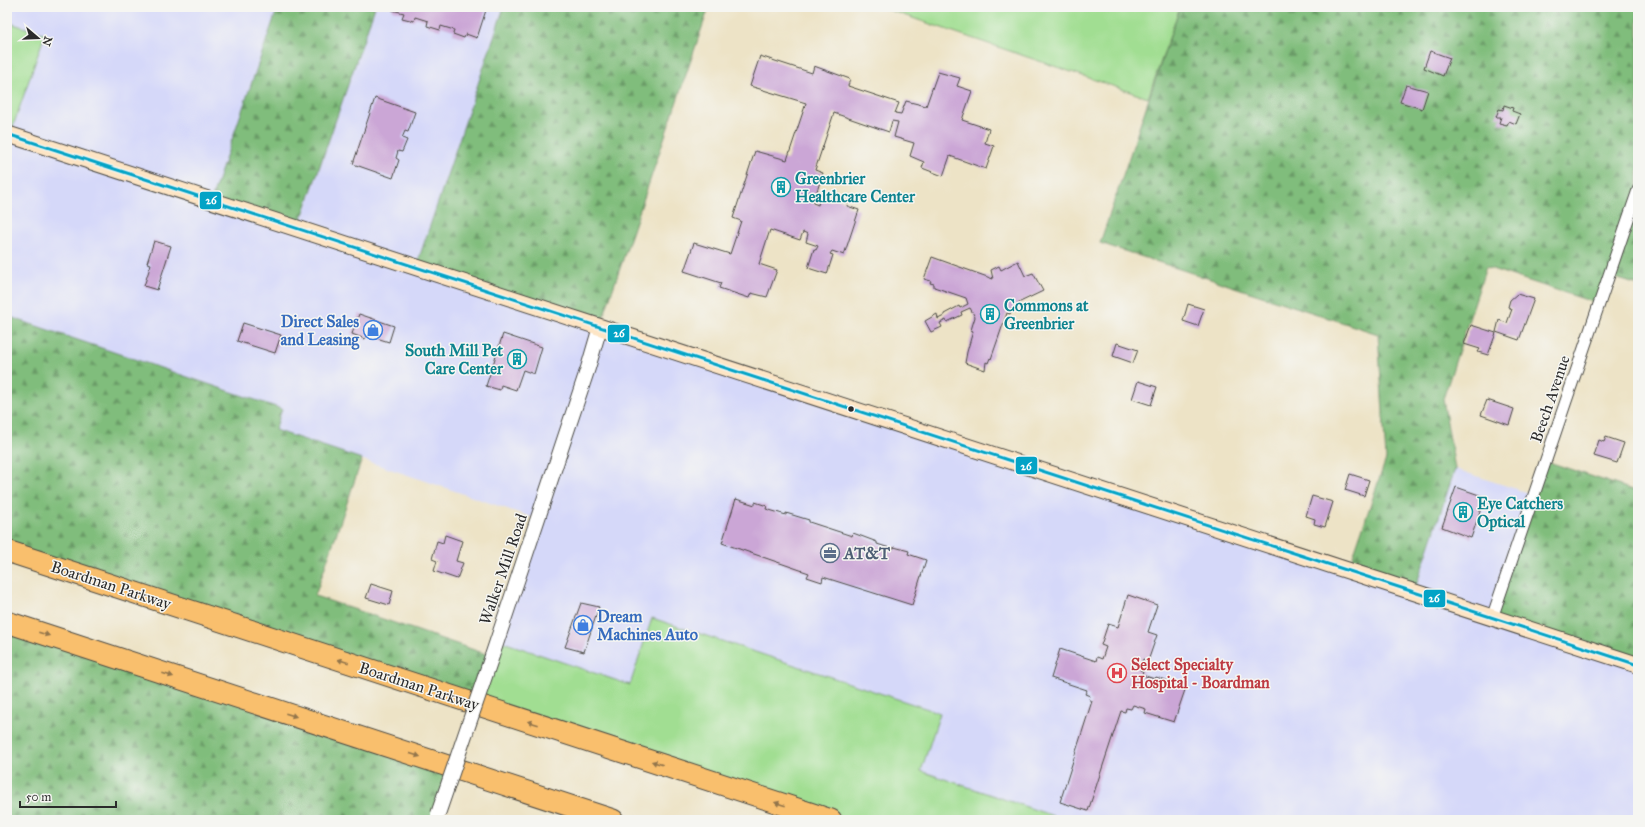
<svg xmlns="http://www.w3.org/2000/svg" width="1645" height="827" viewBox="0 0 1645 827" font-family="'IM FELL Great Primer',serif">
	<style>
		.built { fill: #d5d8f9 }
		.grass { fill: #a1de92; stroke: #66845e }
		.forest { fill: url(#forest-firs); stroke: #567454 }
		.building { fill: #cba6d6 }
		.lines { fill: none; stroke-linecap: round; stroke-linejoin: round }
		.minor-casing { stroke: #484742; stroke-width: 13 }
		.tertiary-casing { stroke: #484742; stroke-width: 16 }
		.secondary-casing { stroke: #484742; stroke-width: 18 }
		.motorway-casing { stroke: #484742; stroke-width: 23 }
		.minor { stroke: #fff; stroke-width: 11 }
		.tertiary { stroke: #fff; stroke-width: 14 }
		.secondary { stroke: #fde5c5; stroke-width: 16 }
		.motorway { stroke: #f9bf6d; stroke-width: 21 }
		.tertiary-bridge-casing { stroke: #484742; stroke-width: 16; stroke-linecap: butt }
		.tertiary-bridge { stroke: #fff; stroke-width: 14 }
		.bus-1-casing { stroke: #f6f6f2; stroke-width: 6 }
		.bus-1 { stroke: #02a3c6; stroke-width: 3 }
		.oneway { fill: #92754c }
		.bus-dot { fill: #2b2b2b; stroke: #f6f6f2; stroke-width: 1.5 }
		.labels { text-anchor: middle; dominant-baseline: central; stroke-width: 3; stroke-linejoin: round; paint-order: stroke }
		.culture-label { font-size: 16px; font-weight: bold; fill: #0d838f; stroke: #f6f6f2; text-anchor: start }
		.shop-label { font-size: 16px; font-weight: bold; fill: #366cbe; stroke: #f6f6f2; text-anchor: end }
		.street-label { font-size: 16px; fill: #2b2b2b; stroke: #f6f6f2 }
		.service-label { font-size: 16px; font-weight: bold; fill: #4e5e75; stroke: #f6f6f2; text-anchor: start }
		.health-label { font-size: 16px; font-weight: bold; fill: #be3a42; stroke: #f6f6f2; text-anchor: start }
		.line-badge { stroke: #f6f6f2; stroke-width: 1.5 }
		.badge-label { font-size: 11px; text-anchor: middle; font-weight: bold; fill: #fff }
	</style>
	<defs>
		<pattern id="forest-firs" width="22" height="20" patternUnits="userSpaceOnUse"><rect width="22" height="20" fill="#80bd7c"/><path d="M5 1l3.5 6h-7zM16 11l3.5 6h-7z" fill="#699a66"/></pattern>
	</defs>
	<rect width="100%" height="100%" fill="#f6f6f2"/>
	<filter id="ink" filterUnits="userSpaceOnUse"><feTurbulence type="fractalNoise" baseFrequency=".025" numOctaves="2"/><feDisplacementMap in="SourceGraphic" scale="8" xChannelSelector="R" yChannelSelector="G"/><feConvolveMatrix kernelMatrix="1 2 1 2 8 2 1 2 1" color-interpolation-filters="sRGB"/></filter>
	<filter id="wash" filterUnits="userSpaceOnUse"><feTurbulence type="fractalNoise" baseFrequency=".012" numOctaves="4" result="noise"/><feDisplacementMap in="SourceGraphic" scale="16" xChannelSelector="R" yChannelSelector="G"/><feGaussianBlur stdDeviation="0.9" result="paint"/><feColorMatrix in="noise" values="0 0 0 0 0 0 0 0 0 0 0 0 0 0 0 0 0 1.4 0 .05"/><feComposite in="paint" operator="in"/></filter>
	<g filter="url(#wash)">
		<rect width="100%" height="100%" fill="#ede3c6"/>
		<path class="built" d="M7,7h271l-67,193 88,28 76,-221h129l-88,260 998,325 41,-123 79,26 104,170v155h-573l-144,-49 19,-58 -288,-95 -22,67 -133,-45 40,-121 -262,-89 7,-21 -275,-93v-182l38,-99 -38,-13z"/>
		<path class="grass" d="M880,7h300l-32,91z
			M7,22l38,12 -35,101 -3,-1z
			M652,618l288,95 -19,58 144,49h-234l-356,-116 22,-64 133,45z"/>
		<path class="forest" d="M278,7h97l-77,222 -87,-29z
			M504,7h205l-109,320 -184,-60z
			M1180,7h458v278l-29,-9 -10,28 -113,-37 -43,132 12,70 -41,123 -66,-21 38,-112 -8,-125 -278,-91z
			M7,316l275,93 -7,21 87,29 -47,137 177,60 -17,48 -468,-153z
			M1546,461l92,31v173l-146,-47z
			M7,622l447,146 -18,52h-429z"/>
		<g id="blocks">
			<path class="building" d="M393,7h94l-10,31 -11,-4 -2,4 -11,-4 1,-4 -13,-4 -1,4 -13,-4 1,-5 -13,-4 -1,4 -12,-3 2,-5 -12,-3z
				M1430,51l20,7 -7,18 -19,-8z
				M760,56l52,17 2,-7 36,13 -2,7 51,17 -4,10 6,1 5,-13 20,5 12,-34 22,6 -3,8 15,5 -10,29 27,9 -4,14 9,3 -8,23 -36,-13 -7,20 -21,-8 2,-6 -14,-6 4,-13 -20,-6 4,-15 -6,-1 -3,11 -55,-19 -19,57 8,3 -10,30 5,2 2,-8 12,4 1,-3 15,4 -1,4 12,4 -15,45 -12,-4 -2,3 3,1 -6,19 -19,-6 6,-19 2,1 2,-4 -12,-4 2,-8 -5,-2 -3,8 -30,-10 -11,34 18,6 -10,27 -16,-4 -2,5 -30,-10 2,-5 -37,-12 10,-28 36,11 11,-33 -8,-3 22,-67 32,9 19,-57 -56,-17z
				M1406,85l22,6 -6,18 -22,-7z
				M375,98l40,14 -7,20 -3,-1 -3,7 5,2 -5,12 -4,-1 -2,7 3,2 -6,18 -40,-14z
				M1504,105l9,3 -1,3 8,3 -4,10 -7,-3 -2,4 -8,-2 2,-6h-5l3,-8 4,1z
				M154,241l17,5 -14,44 -13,-4 7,-22 -4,-1z
				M932,257l61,22 -2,-9 8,-4 2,4 17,-9 7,15 8,-3 10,18 -25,12 1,2 -7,4 -2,5 -3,-1 -16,46 -1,-1 -2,5 -2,-1 -1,8 -20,-7 2,-11 6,-21 -2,-1 4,-13 -5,-9 -9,4 1,3 -15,7 -1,-2 -6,3 2,4 -11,5 -6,-11 12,-7 1,5 6,-3v-2l15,-8 1,2 8,-4 -2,-6 -32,-11v-3l-4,-1 1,-2 -7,-2z
				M1517,294l17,5 -15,41 -23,-8 3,-12 8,3 5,-14 -4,-2 2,-7z
				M1188,304l16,5 -6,17 -15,-5z
				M359,314l35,12 -5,16 -22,-7 -2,4 -13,-5z
				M243,323l38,12 -6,18 -38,-12z
				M1471,325l25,8 -8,22 -10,-3 2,-3 -16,-5z
				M503,334l39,13 -8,27 -11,-4 -7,20 -15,-5 -1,5 -14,-4z
				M1117,343l21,7 -5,13 -20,-7z
				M1138,381l19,6 -6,18 -19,-6z
				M1487,400l27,9 -5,16 -28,-10z
				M1606,437l18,6 -7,20 -23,-7 5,-16 5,2z
				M1350,474l19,6 -5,16 -19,-6z
				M1456,487l29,10 -14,41 -29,-11z
				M1312,496l21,6 -8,25 -11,-3 1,-5 -9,-3z
				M736,499l19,6v-3l12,4 -1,3 20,6v-2l23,7v2l43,14 1,-3 24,9v2l16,5 1,-2 15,4 -1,3 18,6 -14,45 -89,-28 -1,5 -15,-5 2,-4 -87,-30z
				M445,535l17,6 -6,20 7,2 -6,16 -23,-8 3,-10 -5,-2 5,-18 6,2z
				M371,584l22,7 -4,14 -23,-7z
				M1128,595l29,10 -9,27 9,3 -9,26 -5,-2 -3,11 3,1 -1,4 13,4 1,-2 30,10 -12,35 -29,-9 1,-4 -13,-4 -2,4 -5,-1 -1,4 -4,-1 -33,100 -28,-9 32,-101 -3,-2 1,-3 -5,-2 2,-4 -36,-12 9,-29 36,12 1,-4 5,2 4,-12 -5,-2 7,-21 10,3z
				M581,603l18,4 -15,45 -19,-5z"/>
		</g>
	</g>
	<g filter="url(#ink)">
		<use href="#blocks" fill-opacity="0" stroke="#484742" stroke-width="1"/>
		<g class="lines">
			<defs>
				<path id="minor" d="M1492,618l146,-428"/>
				<path id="tertiary" d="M492,656l96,-288 12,-41"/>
				<path id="secondary" d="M7,134l1631,531"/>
				<path id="motorway" d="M7,551l824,269
					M7,622l606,198"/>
			</defs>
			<use href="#minor" class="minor-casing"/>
			<use href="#tertiary" class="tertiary-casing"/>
			<use href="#secondary" class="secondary-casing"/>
			<use href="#motorway" class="motorway-casing"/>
			<use href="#minor" class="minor"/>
			<use href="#tertiary" class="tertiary"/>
			<use href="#secondary" class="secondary"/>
			<use href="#motorway" class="motorway"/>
			<defs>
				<path id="tertiary-bridge" d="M438,814l54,-158"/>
			</defs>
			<use href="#tertiary-bridge" class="tertiary-bridge-casing"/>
			<use href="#tertiary-bridge" class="tertiary-bridge"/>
			<defs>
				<path id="bus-1" d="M7,134l1631,531"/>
			</defs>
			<use href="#bus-1" class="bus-1-casing"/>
			<use href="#bus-1" class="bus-1"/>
		</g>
		<defs><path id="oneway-solid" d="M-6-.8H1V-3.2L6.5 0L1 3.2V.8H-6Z"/></defs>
		<g class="oneway">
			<use href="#oneway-solid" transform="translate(44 634) rotate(18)"/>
			<use href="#oneway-solid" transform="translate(343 661) rotate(-162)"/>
			<use href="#oneway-solid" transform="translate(168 675) rotate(18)"/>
			<use href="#oneway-solid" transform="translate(291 715) rotate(18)"/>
			<use href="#oneway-solid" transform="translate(533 723) rotate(-162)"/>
			<use href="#oneway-solid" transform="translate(415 755) rotate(18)"/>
			<use href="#oneway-solid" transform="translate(657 763) rotate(-162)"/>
			<use href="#oneway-solid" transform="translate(780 804) rotate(-162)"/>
		</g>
	</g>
	<defs>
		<symbol id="building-ring" viewBox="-11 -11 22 22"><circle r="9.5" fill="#f6f6f2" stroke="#0f9aa8" stroke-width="1.5"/><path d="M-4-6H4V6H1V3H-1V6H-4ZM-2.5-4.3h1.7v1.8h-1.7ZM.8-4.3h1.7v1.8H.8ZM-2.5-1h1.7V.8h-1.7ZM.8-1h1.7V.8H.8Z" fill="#0f9aa8"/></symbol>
		<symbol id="shop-ring" viewBox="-11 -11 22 22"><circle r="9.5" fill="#f6f6f2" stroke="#3f7fe0" stroke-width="1.5"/><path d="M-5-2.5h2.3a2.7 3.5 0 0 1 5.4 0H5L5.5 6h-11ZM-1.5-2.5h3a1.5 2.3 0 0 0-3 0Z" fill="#3f7fe0"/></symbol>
		<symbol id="office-ring" viewBox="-11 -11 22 22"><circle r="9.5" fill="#f6f6f2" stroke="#5c6f8a" stroke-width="1.5"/><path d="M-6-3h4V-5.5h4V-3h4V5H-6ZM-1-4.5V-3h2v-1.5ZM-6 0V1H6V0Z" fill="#5c6f8a"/></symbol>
		<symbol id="hospital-ring" viewBox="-11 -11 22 22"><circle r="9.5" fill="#f6f6f2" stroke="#e0444e" stroke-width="1.5"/><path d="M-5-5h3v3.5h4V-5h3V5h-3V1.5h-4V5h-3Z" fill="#e0444e"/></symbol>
	</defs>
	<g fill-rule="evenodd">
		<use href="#building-ring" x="770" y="176" width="22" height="22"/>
		<use href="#building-ring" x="979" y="303" width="22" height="22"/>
		<use href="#shop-ring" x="362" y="319" width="22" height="22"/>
		<use href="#building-ring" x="506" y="348" width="22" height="22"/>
		<use href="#building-ring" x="1452" y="501" width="22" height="22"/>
		<use href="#office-ring" x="819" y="542" width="22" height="22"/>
		<use href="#shop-ring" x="572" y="614" width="22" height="22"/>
		<use href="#hospital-ring" x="1106" y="662" width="22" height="22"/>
	</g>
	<circle class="bus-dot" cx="851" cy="409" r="3.5"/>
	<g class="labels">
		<g class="culture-label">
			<text x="795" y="178">Greenbrier<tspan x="795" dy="18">Healthcare Center</tspan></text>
			<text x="1004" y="305">Commons at<tspan x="1004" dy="18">Greenbrier</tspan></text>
			<text x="503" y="350" text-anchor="end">South Mill Pet<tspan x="503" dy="18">Care Center</tspan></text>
			<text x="1477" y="503">Eye Catchers<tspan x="1477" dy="18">Optical</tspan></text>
		</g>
		<g class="shop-label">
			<text x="359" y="321">Direct Sales<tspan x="359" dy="18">and Leasing</tspan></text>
			<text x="597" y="616" text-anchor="start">Dream<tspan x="597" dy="18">Machines Auto</tspan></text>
		</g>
		<g class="street-label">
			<text transform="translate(1550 399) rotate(-71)">Beech Avenue</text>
			<text transform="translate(503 569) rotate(-71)">Walker Mill Road</text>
			<text transform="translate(111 585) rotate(18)">Boardman Parkway</text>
			<text transform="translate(419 686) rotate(18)">Boardman Parkway</text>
		</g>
		<g class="service-label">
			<text x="844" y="553">AT&amp;T</text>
		</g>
		<g class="health-label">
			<text x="1131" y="664">Select Specialty<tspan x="1131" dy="18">Hospital - Boardman</tspan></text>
		</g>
	</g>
	<g class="line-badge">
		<rect x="199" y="191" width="23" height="19" rx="4" fill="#02a3c6"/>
		<rect x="607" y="324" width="23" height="19" rx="4" fill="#02a3c6"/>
		<rect x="1015" y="456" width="23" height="19" rx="4" fill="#02a3c6"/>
		<rect x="1423" y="589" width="23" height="19" rx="4" fill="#02a3c6"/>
	</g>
	<g class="badge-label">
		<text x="211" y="204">26</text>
		<text x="619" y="337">26</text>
		<text x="1026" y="470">26</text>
		<text x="1434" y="602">26</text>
	</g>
	<rect width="1645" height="827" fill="none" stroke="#f6f6f2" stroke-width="24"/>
	<g transform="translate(38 38) rotate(109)" stroke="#f6f6f2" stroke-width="3" paint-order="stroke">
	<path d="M0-3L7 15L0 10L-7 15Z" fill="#2b2b2b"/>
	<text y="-6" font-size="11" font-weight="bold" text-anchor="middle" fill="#2b2b2b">N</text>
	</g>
	<path d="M20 801v6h96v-6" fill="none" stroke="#2b2b2b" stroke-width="2"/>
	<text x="26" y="801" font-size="12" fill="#2b2b2b" stroke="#f6f6f2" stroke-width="3" paint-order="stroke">50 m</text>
</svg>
